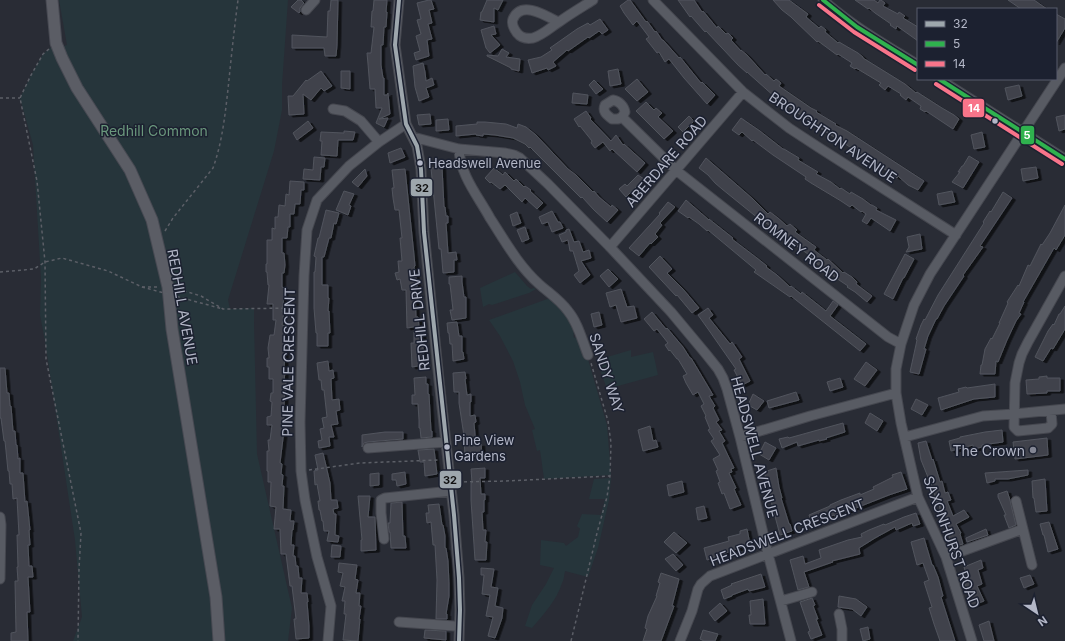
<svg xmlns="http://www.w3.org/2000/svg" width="1065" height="641" viewBox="0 0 1065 641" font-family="Inter,sans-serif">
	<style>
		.green { fill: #26353b }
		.building { fill: #41434c; stroke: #51545d; filter: url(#shadow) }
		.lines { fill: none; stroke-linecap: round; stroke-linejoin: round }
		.minor-casing { stroke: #45474f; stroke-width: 11 }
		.major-casing { stroke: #474952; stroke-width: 13 }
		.path { stroke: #5c5f67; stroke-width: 1.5; stroke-dasharray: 3 3; stroke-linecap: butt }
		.minor { stroke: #585b63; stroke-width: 9 }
		.major { stroke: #5b5d65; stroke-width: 11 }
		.path-bridge { stroke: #5c5f67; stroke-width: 1.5; stroke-dasharray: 3 3; stroke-linecap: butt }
		.bus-1-casing { stroke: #1c2130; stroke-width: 7 }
		.bus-2-casing { stroke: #1c2130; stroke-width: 7 }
		.bus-3-casing { stroke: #1c2130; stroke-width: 7 }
		.bus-1 { stroke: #9ea7ad; stroke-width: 4 }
		.bus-2 { stroke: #2fb24e; stroke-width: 4 }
		.bus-3 { stroke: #f8748a; stroke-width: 4 }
		.bus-dot { fill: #b3b7c7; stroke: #1c2130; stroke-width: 1.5 }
		.poi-dot { fill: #838694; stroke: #1c2130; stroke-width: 1.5 }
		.labels { text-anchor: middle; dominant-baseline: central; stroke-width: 3; stroke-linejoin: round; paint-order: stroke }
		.bus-label { font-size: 13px; fill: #b3b7c7; stroke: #1c2130; text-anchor: start }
		.park-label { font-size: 14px; fill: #6a977c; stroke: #1c2130 }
		.street-label { font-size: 14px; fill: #b3b7c7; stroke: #1c2130 }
		.poi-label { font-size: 14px; fill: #b3b7c7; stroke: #1c2130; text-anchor: end }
		.line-badge { stroke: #1c2130; stroke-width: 1.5 }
		.badge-label { font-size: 11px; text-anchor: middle; font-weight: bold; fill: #fff }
		.pale-badge-label { font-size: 11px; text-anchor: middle; font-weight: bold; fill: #111 }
	</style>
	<defs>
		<filter id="shadow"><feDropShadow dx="3.5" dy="2" stdDeviation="0" flood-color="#0009"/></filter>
	</defs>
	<rect width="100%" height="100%" fill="#292c35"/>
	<path class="green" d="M59,0h229l-6,85v25l-8,41 -46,149 2,9 24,-1v14l3,132 35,154 -4,33h-215l9,-24 -7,-77 -30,-199 -5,-26 1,-37 -8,-133 -13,-47 10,-21 13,-23 13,-11 2,5 9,-3z
		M515,272l12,14 4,3 3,-1 2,1 -7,4 -37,12 -3,-1 -6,3 -3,-19z
		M550,298c9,9 20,18 24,31 0,2 -1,6 0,9l7,-3 26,90 4,50 -67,4 -4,-29 -3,1 -5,-21 3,-1 -10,-24 -5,-23 -7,-21 -13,-25 -11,-16z
		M631,350v7l22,-5 5,23 -51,14 -7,-19 2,-2 -2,-1 -3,-7z
		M611,478l-2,22 -11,48 -10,29 -23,-6c-1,4 -1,9 -3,12 -5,17 -19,32 -30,45l-7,-2 7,-21 14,-21 8,-16 -14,-3 1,-25 23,3 2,3 12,-9 2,-9h-1l-2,-2 5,-12 19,1 4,-16h-16l5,-20z"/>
	<path class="building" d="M298,0h3l3,3 -4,5v4l-1,1 -8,-6z
		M331,0h7l-1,45 -1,11h-11l-1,-8h-32v-13l35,2 1,-26h2z
		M374,0h13l-1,12h1l-1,15h-2l-1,18h-2v20l2,13h1v17h3l1,-2 2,21 -11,5 9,-1 -4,9 -8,-4 6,-15h-6l-1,-19h-5l-2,-25 -1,-11h4l3,-26h-3l1,-16h1z
		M429,0h2l3,9 -5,1 3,13 -4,1 4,15 -5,1 2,16 -13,4 -2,-7 6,-2 -4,-15 5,-2 -4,-14 4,-1 -4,-16z
		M487,0h16l-5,10 -4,-2v14l-14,-2 1,-8h1z
		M628,0h2l16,22 1,-1 8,11 1,-1 6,9h1l16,18 1,-1 21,26 1,-1 13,13 -8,9 -23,-26 -15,-19 -4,3 -6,-10 -2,1 -11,-14 3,-2 -12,-16 -4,4 -9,-12 -4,-7z
		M678,0h16l8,12 1,-1 14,17 1,-2 8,8 2,-1 5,5 -2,2 10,11v-1l6,5 18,20 1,-1 8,7 2,-2 5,4 -2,3 32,22 6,3 -1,1 20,12 -1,1 12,6 77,50 -6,9 -10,-5 -10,-9 -1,2 -28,-20v1l-57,-36 -10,-9 -1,1 -26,-18 -28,-25v1l-9,-8 -32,-34 -1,1 -14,-16 -1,1z
		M773,0h16l19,14 -2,3 13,11 2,-2 5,4 -1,2 13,11 1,-1 19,11 5,4v1l42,26 11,9 1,-1 25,16 12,7 5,4 -6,10 -27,-18 -1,1 -5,-3 1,-3 -13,-9 -2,3 -6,-5 1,-1 -13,-8 -3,4 -6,-5 2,-2 -25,-15 -1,1 -5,-3 2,-3 -14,-9 -1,1 -19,-14 -1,1 -26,-25 -9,-7z
		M855,0h19l4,3 2,-3h1l4,3 -2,3 15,8 1,-2 6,4 -2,2 15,9v14l-21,-15 -1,3 -6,-4 1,-1 -16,-11 -6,-5 -1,1z
		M1008,0h26l13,9h-26z
		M1056,14l9,5v9l-9,15z
		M600,19l8,11 -6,4 -3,-3 -10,7 -1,-1 -20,14 -1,-1 -14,12 3,4 -8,4 -1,-2 -15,5 -4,-13 13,-3 11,-7 -2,-2 27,-19 11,-6 2,2z
		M494,26l2,8 -5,1 9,10 -10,8 -4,-5 -5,-18z
		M502,49l7,4 -3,4 14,2 -1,12 -8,-2v-1l-24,-12v-1l11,1z
		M423,63l2,9 1,9 6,-3 2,7 -8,3 3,9 -10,4 -4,-14 -2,-21z
		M618,69l3,15 -11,2 -2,-15z
		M321,71l11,15 -8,5 -3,-3 -10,12 -8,-6 1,20 -15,1 -1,-19h5l13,-16 1,1z
		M341,71h9v18l-9,-1z
		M637,79l11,13 -11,9 -12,-12z
		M594,80l9,9 -7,5 -7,-9z
		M1019,85l3,11 -14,4 -3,-12z
		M573,93l15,2 -1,9 -15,-1z
		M646,102l8,8 2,-2 6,5 -4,4 15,14 -9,8 -28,-28z
		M586,111l5,7 -1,1 21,22 5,-6 7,10 1,-1 21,19 -8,9 -25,-23 -2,2 -7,-9 -8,6 -4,-5 1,-2 -12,-15 -1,1 -5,-8z
		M430,114l1,10 -12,1 -2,-10z
		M1065,115v14l-6,2 -3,-14z
		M689,116l5,5 -11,11 -5,-5z
		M741,118l19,13 23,18h1l15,9 -1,2 20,12 -2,2 15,8 9,7 1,-1 9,6 1,-2 12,7 8,6h1l5,3 -1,2 20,10 -6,11 -19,-13 -4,6 -5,-3 4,-7 -4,-3 -1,1 -9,-7 -2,2 -9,-6 -30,-18 -6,-4 1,-2 -33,-22 -20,-15 -1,1 -10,-9 -3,3 -7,-5z
		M448,119l1,11 -13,1v-11z
		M308,121l5,7 -16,12 -4,-7z
		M477,122h8l21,2 11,4 1,-4 8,3 10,8 32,34 8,6 17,17 1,-1 5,6 12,10 1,-2 6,5 -11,12 -13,-12 -12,-13 -1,1 -51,-51 -1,1 -4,-4 -12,-6 -18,-3 -12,-1v2l-7,-1v-1l-20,2v-10l21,-2z
		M344,131l11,1 -2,8h-15l-1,16 -16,-1 1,-14h-2l1,-9 23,1z
		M982,132l3,15 -11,2 -3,-14z
		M401,148l4,9 -15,6 -2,-10z
		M969,156l10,6 -16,26 -11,-6 8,-10h-2l4,-6h1z
		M314,157l11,1 -1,9h-3l-1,13 -17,-1 1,-10 9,1z
		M706,158l47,41 15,15 2,-2 8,6 9,8 3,-2 7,6 -2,2 21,15 -2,3 13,10 1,-1 15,14 1,-1 8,5 5,5 -1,2 16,12 -5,6 -12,-10 -8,-5 1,-1 -12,-8 -9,-8v1l-15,-11 2,-2 -15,-10 -10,-9h-1l-17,-14 -1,1 -10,-8 -1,1 -37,-30 -7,-6 -7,-8 -9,-7z
		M442,167l2,40h1l1,9h2v7h-2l2,30 8,-1 1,8h-3v12l-11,1 -2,-24h-2l-8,-81z
		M1036,167l2,11 -15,3 -2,-12z
		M494,168l9,7 2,-3 9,9 2,-2 8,8 1,-1 6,4 -1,1 13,12 -6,6 -12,-11 -3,4 -17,-17 -5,4 -9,-7 -1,1 -5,-5z
		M365,169l2,7 -9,11 -6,-5z
		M405,169l9,86 1,11 -1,1 3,17v5h-2l1,28h2l1,9 -12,2 -1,-38h-4l-2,-11 -3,1 -2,-7 4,-1 -1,-11h4l-2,-23h2l-3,-28h-4l-2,-12 -1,-10h2l-2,-18z
		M638,175l6,4 -18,18 -7,-8 6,-5 2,2z
		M290,181l14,1v8h-3l-1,14h-5l-1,10h-4v13h-2l-1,11h-5v15h2l1,12 -1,8h-2v14l3,1 -3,24h2l-2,13 4,1 -2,21h1l-1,24h1l-1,11h2v9h-1l-1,14v25l-4,33 2,1 -1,10 2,1 -1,11h2l-1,23 8,1 -1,11h4l-1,9h-1l-1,15h3l-1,11h2l1,10h2l1,12h3l-1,15h6l1,9h-1l2,24v12l-13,1 -2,-20h2l-4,-33h-2l-4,-32h-5l-1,-25h-6l2,-22 -6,-1 1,-24h-3v-11h-1v-20h2l-1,-11h2l2,-15h-5v-8l4,-1 1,-14 -2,-1 1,-8h2v-14h-4v-12h-2v-9h2l-1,-10 2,-13h4l2,-15h-3v-16h-6l2,-19h-1l-1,-13h-1v-8h1v-24h5v-12l3,1v-12h3l1,-12 6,1 1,-12 3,1z
		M344,191l10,3 -5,11 2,1 -3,9 -12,-5z
		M952,191l3,11 -16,3 -2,-11z
		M1003,192l9,6 -32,48 3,1 -20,28 1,1 -20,30 -7,13h-1l-8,17 -4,13h2l-7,25 -9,-2 7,-32 -1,-1 5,-14 3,-6 1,1 13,-25 46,-72 -1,-1 7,-11 1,1z
		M686,200l23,20v-1l24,19 -1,1 25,19 10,8 -1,1 11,8 13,12 1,-1 10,8 1,-2 24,19 7,-10 5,4 -8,11 36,28 -6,7 -69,-55 -1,1 -36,-25 2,-2 -48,-40 -1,1 -8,-7 -10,-7 -1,1 -10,-7z
		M668,202l7,5 -15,16 2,2 -7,9 3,3 -7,7 -1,-1 -11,13 -10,-8 31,-34 -1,-1z
		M1065,205v30l-9,15 -2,-2 -31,54h1l-5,11 2,1 -5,7 -9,19 -9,22 -2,-1 -1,13h-15l1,-9h1l3,-16 6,-11 1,1 8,-16h-1l9,-20 -1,-1 11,-17 1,1 9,-21 2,1 11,-22 1,1 8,-12z
		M326,210l13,3 -3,11 -2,-1 -3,15h-2l-5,19h-2v28h6v13h1l-1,13h1l1,22h-2v13h-11v-13h-1l-2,-25v-36h1l1,-15 -2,-1 4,-18h1z
		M552,211l6,11h2l3,6 -11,4 -4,-10 -6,2 -3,-7z
		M517,212l4,11 -8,3 -3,-11z
		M525,227l4,12 -7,3 -5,-12z
		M569,229l5,13 5,-1 4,11 6,-2 2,8 -10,3 9,14 -10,8 -6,-8 5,-4 -6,-20h-3l-2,-11 -6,2 -3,-7 7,-3v-2z
		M920,234l2,15 -16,3 3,-5 -2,-10z
		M905,254l9,5 -10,19h-1l-10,21 -9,-5z
		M660,256l12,13 -5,4 16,16 16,19 -7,5 -15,-18 -1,1 -27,-29z
		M608,269l10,10 -9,8 -9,-11z
		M462,276v6l2,15h2v21l-14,2 -2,-10h3l-3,-26h-1v-7z
		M621,289l6,18 7,-1 3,12 -16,4 -5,-17 -6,2 -4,-14z
		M1065,306v23l-12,20 -2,-1 -8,13 -8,-4 13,-26 5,-7 1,1 5,-11h1z
		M708,308l5,7 -4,3 21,26 2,-2 10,15 -3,2 11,22 -8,4 -8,-15 2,-1 -28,-40 -10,-14z
		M599,312l3,13 -8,2 -3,-13z
		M652,312l14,17 1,-1 16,19 7,11h1l6,10 16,27 -4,1 6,10 -2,2 6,12 -3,2 6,8 -3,1 6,10 -3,2 12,25 -3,1 1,3 -3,1 7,15 -2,1 7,16 -11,4 -6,-16 -2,1 -4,-11 2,-1 -4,-11 2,-1 -5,-11 7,-4 -9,-14 3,-2 -6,-9 2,-1 -5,-12 1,-1 -5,-10 3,-2 -6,-12 -5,3 -7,-12 -3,-7 4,-2 -9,-15h-1l-7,-9 -1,1 -4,-6 3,-2 -11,-14 -3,2 -10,-12z
		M457,322l2,14h3v16h1l1,7 -11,2 -1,-17h-2l-1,-11h-1l-1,-10z
		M422,331l2,34 -12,2 -1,-24h3v-11z
		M328,361l1,10 4,-1 1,8 -3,1 1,21 7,-1 1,11 -4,1 2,13 -7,1 3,12h-5l1,9 -11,2 -1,-7 4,-1 -2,-11 4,-1 -2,-10 5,-1 -3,-27h-2l-1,-10h-2l-2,-17z
		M866,362l11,8 -12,16 -11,-7z
		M0,368h5l2,25h2l1,13h1l2,25h2l1,14h1l1,14 2,-1v15h3l2,29 2,-1 3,29h-1l1,15h-2l1,21h3l1,11h-5l2,35h-3l1,29h-17v-8l5,-1 -1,-51h3l-1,-14h1l-1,-32h2l-2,-37 -4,1 -1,-15h-2l-1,-13h-1l-3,-30h-1l-3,-23h-1z
		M465,372l1,7h-1l2,16 4,-1v8h-1v14l5,-1 1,7 -2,1 2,22 5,-1 1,12 -17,1 -1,-21 -5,-33v-11h-5l-1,-19z
		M1047,376v2h13v13h-13v2l-20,1 -1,-14 13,-1v-2z
		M426,377v7h2v10h1l2,37h1v6l-11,1 -1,-10h-1v-8l-1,-16h-6v-9h3l-1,-17z
		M840,378l3,9 -13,4 -3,-9z
		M995,384v13l-21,2 -33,11 -3,-12 21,-6 -1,-3 8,-2 1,1z
		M796,392l3,8 -30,8 -2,-7z
		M753,394l11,7 -7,9 -9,-5z
		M916,399l12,6 -6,10 -11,-6z
		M870,413l13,8 -6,10 -12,-8z
		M843,423l2,9 -19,6 1,1 -8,2v-1l-21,6 -1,-4 -15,6 -3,-9 9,-2 1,1z
		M650,426l3,15 3,-1 2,7 -15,4 -5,-21z
		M1002,430l1,12 -21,3v2l-8,2 -1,-4 -22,6 -2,-10 11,-3v-1l25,-5z
		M385,432h18v7l-35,3 -4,1 -2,4v-12z
		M1047,438l1,17 -33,4 -2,-17z
		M926,441l6,19 1,-1 7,23 2,-1 3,12 3,-1 3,8 -4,1 6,15 11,-6 5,7 -13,7 5,9 -1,1 3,10 -11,3 -8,-28h-2l-3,-15 -2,1 -3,-14 -1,1 -1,-5 -11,-27 -3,-17z
		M765,442l11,6 -7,12 -10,-6z
		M434,449l3,25 -12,2 -1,-14h-4l-2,-12z
		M323,453l7,30 1,17h6l1,8 -5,1 1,5h2l-1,21 4,1 -1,6 -11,-1 2,-10h-5l-1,-10h-1l-2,-11h-1l-1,-9h2l-3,-17 -2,1 -1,-14 4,-1 -3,-15z
		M485,468v10h-5l1,16h4v6h-1v12h-2l1,18h3l-1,12h2l-1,18h-11l-4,-60v-17h1l-1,-14z
		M776,468l3,19 3,11h-1l8,26h1l2,7 -12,4 -8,-30 -2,-11h1l-7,-22z
		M1028,470v5l-20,4h-13v2l-8,2 -2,-10z
		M405,472l1,12 -9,2 -1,-6h-4v-6z
		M901,472l6,17 -18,6 -33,13v-1l-11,5 -1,-2 -10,6v-1l-22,8 -3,-8 21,-9v-1l11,-5 19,-7v2l14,-6 -1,-2 20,-10 -1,-2z
		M379,473v12l-9,1v-12z
		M1045,479l2,32 -11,1 -2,-14h-1l-1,-17z
		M682,481l2,11 -15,4 -2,-11z
		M1007,491l3,9 6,25 -7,3 -5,-13h2l-8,-18v-3z
		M358,496h12l-2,21h7l1,33 -15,1v-11h1z
		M402,502l1,34h2l1,12h-15l-1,-16h-1l-1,-9h2v-1l1,-19z
		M439,504l3,21h1l2,11v12h1l2,13 1,23v12l-3,18h1v5h-11l1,-39 -2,-35h-2l-2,-23 -4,1 -1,-10h3l-1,-8z
		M704,506l3,12 -9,2 -2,-12z
		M916,513l4,11 -7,2 -1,-3 -16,7 -1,-3 -20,11 -16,10 1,6 -28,7 1,1 -29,10 5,15 -11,3 -8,-30 13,-4 2,8 16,-6 -2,-8 29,-10 14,-3 -1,-3 8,-4 15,-6 1,1 19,-8z
		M1049,522l9,27 -10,3 -4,-17h-1l-3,-11z
		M747,529l3,15 -43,16 -3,-12 25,-7 -1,-4 12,-3v-3z
		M986,529l2,6 -21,7 -1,-4z
		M674,532l13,11 -11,10 -12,-11z
		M924,538l8,27h1l5,12 5,19 -2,1 14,44h-15l-6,-17 -5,-16 3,-1 -8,-25 5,-2 -6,-17 -6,2 -6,-23z
		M332,545l9,1 -1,11h-9z
		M673,554l10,11 -7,6 -11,-12z
		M981,560l2,8 -5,2 4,14 -5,2 7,15 -13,5 -3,-8h2l-7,-18 4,-2 -3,-11z
		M339,563l18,2 -2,14 3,1 -2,13h4l-1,13h2l-2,13h1l-2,22 -15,-1 3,-26h-2l1,-13h-3l3,-14 -5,-1 3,-13 -5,-1z
		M481,568l13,1 -3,18 7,1 -3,18 8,2 -1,10 -7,20 -7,-2 5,-19 -7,-1 4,-21 -8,-1 2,-19h-3z
		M661,573l18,6 -7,27h2l-13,35h-18l4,-12 -2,-1 3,-12 9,-20h-1l4,-13 -2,-1z
		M761,574l4,13 -16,4 -1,-2 -16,6v1l-8,3 -3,-9 11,-5 -1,-1z
		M1030,575l4,9 -10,4 -4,-10z
		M839,596l17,3 11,8 -6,9 -9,-7 -14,-2z
		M812,598l3,7 -2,1 5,13h-2l6,16 -11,4 -3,-7 2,-1 -10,-29z
		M763,599l2,25h-15l-1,-9h2l-1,-14z
		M720,603l7,8 -12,10 -6,-8z
		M989,621l5,20h-10l-5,-16z
		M868,627l2,12 -7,2 -3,-12z
		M425,630l21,1v9l-22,-2z
		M703,630l15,4 -3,7h-11l-4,-2z"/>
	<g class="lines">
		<defs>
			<path id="minor" d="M399,0l-4,45 11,79 11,22 4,23 3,63 15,148 15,135 5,63 1,32 -1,31
				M653,0l90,92 28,22 18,14 29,19 138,88
				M823,0c29,26 63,45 95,65
				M306,10l9,-10
				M558,22c-13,-7 -37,-22 -45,-3 -2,5 1,10 4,14 4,5 10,6 16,5 10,-3 18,-11 26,-16 11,-8 23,-15 34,-22
				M939,79l126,80
				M333,109l12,2 16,10 18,21
				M622,117l3,-5c-1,-6 -6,-11 -12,-12l-8,5c-3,7 2,10 7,14h6l4,-2 55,54 211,166 13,7
				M413,137l46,12 46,4 9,2 6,3 28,26 62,63 61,65 35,42 12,15 5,9 4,11 13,48 28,117 23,87
				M459,149c1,26 19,47 31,69 15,23 28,47 49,66 10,9 21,16 29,27 10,12 14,29 20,44
				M610,247l133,-155
				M1051,411l1,13 -4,4 -30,3 -4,-4 1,-44 4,-20 3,-9 6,-12 37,-66
				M740,437l70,-21 86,-23
				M905,437l78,-21 31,-2 51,-5
				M368,448l78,-6
				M1016,501l16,64
				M0,517l1,8 -1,54
				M384,539l-3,-26v-13l4,-2 66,-7
				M946,557l77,-28
				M781,601l31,-9
				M839,614l3,15v12
				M399,622l55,4h5
				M328,641l3,-35 -14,-49 -12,-57 -4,-29 -1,-49 4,-146 3,-46 10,-30 32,-34 30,-24 27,-18
				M680,641l12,-30 6,-22 3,-5 9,-8 208,-79
				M972,641l-26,-84 -28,-60 -17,-74 -5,-30v-24l5,-25 13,-39 16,-31 135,-206"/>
			<path id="major" d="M52,0l4,43 6,15 15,30 53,82 22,50 16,67 4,42 44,268 3,44"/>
		</defs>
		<use href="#minor" class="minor-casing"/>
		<use href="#major" class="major-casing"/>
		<path class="path" d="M49,49l-6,5 -13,23 -10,21 17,83 8,81 1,97 35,174 -2,36 -1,72
			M0,98h20
			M165,231l8,-13 40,-50c9,-25 12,-52 15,-79 3,-29 6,-59 10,-89
			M0,272l34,-3 11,-7 17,-4 46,13 34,16h16
			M178,289l23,7 22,13 72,-1
			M309,470l51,-7 78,-3
			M458,482l48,-1 104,-5
			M571,641l10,-41 16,-67 10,-36 3,-21 1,-33 -3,-22 -17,-58"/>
		<use href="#minor" class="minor"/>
		<use href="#major" class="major"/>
		<path class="path-bridge" d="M142,287l81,22"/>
		<defs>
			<path id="bus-1" d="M399,0l-4,45 11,79 11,22 4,23 3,63 30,283 5,63 1,32 -1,31"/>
			<path id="bus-2" d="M823,0l34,27 61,38
				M939,79l126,80"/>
			<path id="bus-3" d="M819,5l35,27 61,38
				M936,84l126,80"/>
		</defs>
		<use href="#bus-1" class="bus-1-casing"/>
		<use href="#bus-2" class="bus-2-casing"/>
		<use href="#bus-3" class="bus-3-casing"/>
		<use href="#bus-1" class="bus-1"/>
		<use href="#bus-2" class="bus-2"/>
		<use href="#bus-3" class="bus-3"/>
	</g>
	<g class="bus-dot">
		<circle cx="995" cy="121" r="3.5"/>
		<circle cx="420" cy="163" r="3.5"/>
		<circle cx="447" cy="447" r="3.5"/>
	</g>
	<circle class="poi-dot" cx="1033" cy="450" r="4"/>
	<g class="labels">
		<g class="bus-label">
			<text x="428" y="163">Headswell Avenue</text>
			<text x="454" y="440">Pine View<tspan x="454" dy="16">Gardens</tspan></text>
		</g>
		<g class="park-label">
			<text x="154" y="130">Redhill Common</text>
		</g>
		<g class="street-label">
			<text transform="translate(833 137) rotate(34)">BROUGHTON AVENUE</text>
			<text transform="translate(666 161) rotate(-49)">ABERDARE ROAD</text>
			<text transform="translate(797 247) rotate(38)">ROMNEY ROAD</text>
			<text transform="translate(183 307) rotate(80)">REDHILL AVENUE</text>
			<text transform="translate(419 320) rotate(-96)">REDHILL DRIVE</text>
			<text transform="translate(288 362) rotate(-89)">PINE VALE CRESCENT</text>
			<text transform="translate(607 373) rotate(72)">SANDY WAY</text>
			<text transform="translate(755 447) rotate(75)">HEADSWELL AVENUE</text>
			<text transform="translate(787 532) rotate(-21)">HEADSWELL CRESCENT</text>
			<text transform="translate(952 542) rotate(70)">SAXONHURST ROAD</text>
		</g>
		<g class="poi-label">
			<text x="1025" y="450">The Crown</text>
		</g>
	</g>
	<g class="line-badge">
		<rect x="962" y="98" width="23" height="20" rx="4" fill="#f8748a"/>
		<rect x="1020" y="125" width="15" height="20" rx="4" fill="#2fb24e"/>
		<rect x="410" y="178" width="23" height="19" rx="4" fill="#9ea7ad"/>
		<rect x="439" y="470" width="23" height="19" rx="4" fill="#9ea7ad"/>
	</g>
	<g class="badge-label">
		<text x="974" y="112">14</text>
		<text x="1027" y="139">5</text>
	</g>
	<g class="pale-badge-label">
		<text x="422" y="192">32</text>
		<text x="450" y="484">32</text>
	</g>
	<rect x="917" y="8" width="140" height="72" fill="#1c2130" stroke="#585d6c"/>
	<rect x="925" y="21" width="20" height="6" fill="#9ea7ad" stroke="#585d6c"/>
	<text x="953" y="28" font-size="12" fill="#b3b7c7">32</text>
	<rect x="925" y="41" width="20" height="6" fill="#2fb24e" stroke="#585d6c"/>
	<text x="953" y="48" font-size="12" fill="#b3b7c7">5</text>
	<rect x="925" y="61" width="20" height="6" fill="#f8748a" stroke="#585d6c"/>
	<text x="953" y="68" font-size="12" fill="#b3b7c7">14</text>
	<g transform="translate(1037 613) rotate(145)" stroke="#1c2130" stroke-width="3" paint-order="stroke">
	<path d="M0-3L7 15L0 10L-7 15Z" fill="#b3b7c7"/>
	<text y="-6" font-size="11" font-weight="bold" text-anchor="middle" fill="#b3b7c7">N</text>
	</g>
</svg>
